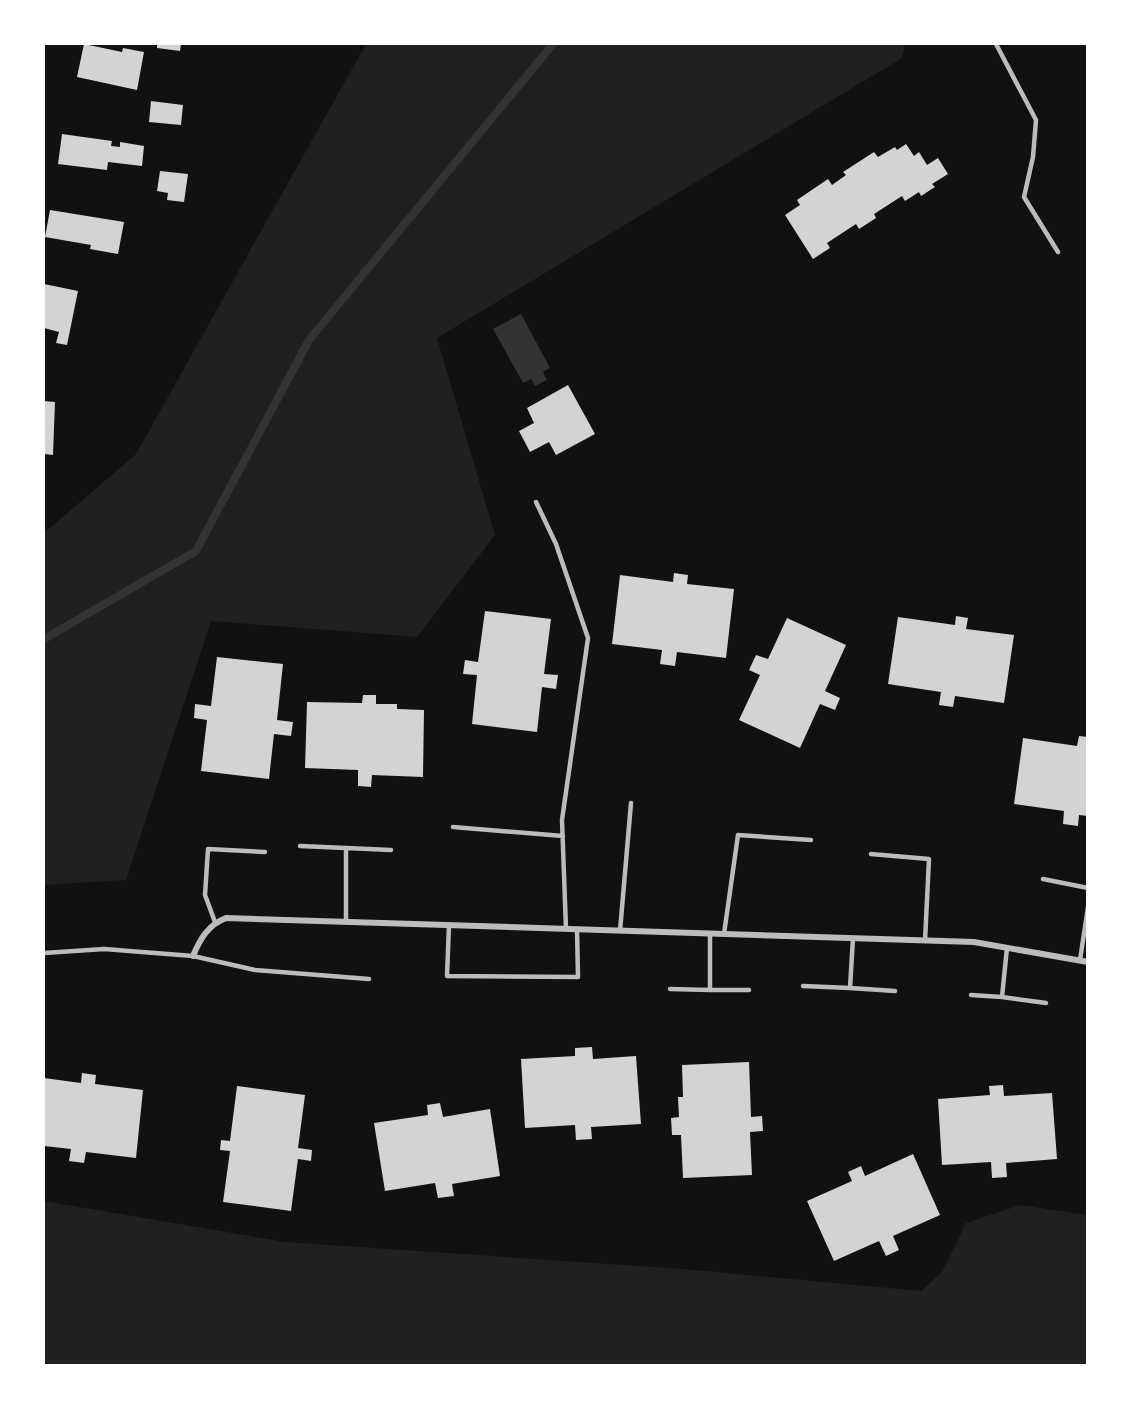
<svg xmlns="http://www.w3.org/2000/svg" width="1131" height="1409" viewBox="0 0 1131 1409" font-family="Raleway,sans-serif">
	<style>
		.green { fill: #202020 }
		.water { fill: #333 }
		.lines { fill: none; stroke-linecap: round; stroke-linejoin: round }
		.stream { stroke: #333; stroke-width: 8 }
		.building { fill: #d3d3d3 }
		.service { stroke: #bcbcbc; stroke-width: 4.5 }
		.minor { stroke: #bcbcbc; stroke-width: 6 }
	</style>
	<rect width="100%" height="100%" fill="#111"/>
	<path class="green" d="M366,44h539l-3,14 -465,280 58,197 -78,102 -206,-16 -85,259 -82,5v-352l92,-79z
		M44,1201l241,41 398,27 238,22 21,-19 24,-49 54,-18 67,10v150h-1043z"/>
	<path class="water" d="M521,314l29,54 -7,4 4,8 -12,6 -4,-7 -8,4 -30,-54z"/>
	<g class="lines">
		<path class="stream" d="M44,639l152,-88 113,-211 244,-296"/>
	</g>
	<path class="building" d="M84,44l38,8 1,-4 21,4 -7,38 -60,-13z
		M157,44h24l-1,7 -23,-3z
		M151,101l32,4 -2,20 -32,-3z
		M62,134l50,7 -1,5 9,1v-5l24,4 -2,20 -34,-4 -1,8 -49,-6z
		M906,144l8,12 5,-4 8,13 11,-7 10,16 -16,10 3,3 -14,9 -2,-4 -14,9 -3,-5 -28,18 2,4 -17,11 -3,-5 -29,19 3,5 -17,11 -28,-44 15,-10 -3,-5 31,-21 4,6 14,-10 -3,-3 31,-20 4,5 17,-10 2,3z
		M160,171l28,3 -4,28 -17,-2 1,-7 -11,-2z
		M50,210l74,12 -6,32 -28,-5 1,-4 -46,-8z
		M44,284l34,7 -11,54 -11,-2 3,-11 -15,-4z
		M568,385l27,49 -39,21 -7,-13 -19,10 -11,-21 15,-8 -7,-15z
		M44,401l11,1 -2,53 -9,-1z
		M674,573l14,2 -1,9 47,5 -8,69 -49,-6 -2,14 -15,-2 2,-14 -50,-6 8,-69 53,7z
		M485,611l66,8 -7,55 14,1 -2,14 -14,-2 -5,45 -65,-8 5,-49 -14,-1 2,-14 13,2z
		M956,616l12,2 -2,11 48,6 -10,68 -49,-7 -2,11 -14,-2 2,-13 -53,-8 10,-67 57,8z
		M787,618l59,27 -21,46 15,7 -5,12 -15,-6 -20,44 -61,-28 21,-45 -11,-5 7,-15 12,4z
		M217,657l66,7 -6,56 16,2 -2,14 -17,-2 -5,45 -68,-8 6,-51 -13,-2 1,-14 16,2z
		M363,695h13v9h21v5l27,1 -1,67 -51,-2 -1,12 -13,-1v-16l-53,-2 2,-66 55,1z
		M1079,736l9,1v79l-9,-1 -1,11 -15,-2 1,-13 -50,-7 9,-66 54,8z
		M592,1047l1,12 43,-3 5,68 -50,3 1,12 -16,1 -1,-15 -50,3 -4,-69 54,-3v-8z
		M749,1062l2,55 11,-1 1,15 -13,1 2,43 -69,3 -2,-43h-9l-1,-17 8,-1 -1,-20h5l-1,-32z
		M82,1073l14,2 -1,9 48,6 -7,68 -50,-6 -2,11 -15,-2 2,-12 -27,-3v-68l37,5z
		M1003,1085l1,11 48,-3 5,66 -51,4 1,14 -15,1 -1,-16 -49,3 -4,-66 52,-4 -1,-9z
		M237,1086l68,9 -7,53 14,2 -1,11 -13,-2 -7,52 -68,-9 7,-51 -10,-1 1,-10 9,1z
		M440,1103l3,14 47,-8 10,67 -48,8 2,12 -16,2 -3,-15 -50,8 -11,-68 54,-8 -1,-10z
		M913,1154l27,61 -47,21 6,14 -13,6 -7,-15 -45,20 -27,-60 45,-20 -4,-9 13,-6 4,10z"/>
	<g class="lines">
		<path class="service" d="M996,44l40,76 -3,37 -9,40 34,55
			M536,502l20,42 32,94 -26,182 4,109
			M453,827l110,9
			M300,846l46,2v73
			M346,848l45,2
			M871,854l58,5 -4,82
			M1043,879l45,9
			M215,922l-10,-27 3,-46 57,3
			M449,925l-2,51 131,1 -1,-48
			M620,931l11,-128
			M724,934l14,-99 73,5
			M1007,948l-5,49 44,6
			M44,953l60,-4 89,7 62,14 114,9
			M1080,960l8,-53
			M803,986l47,2 3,-50
			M850,988l45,3
			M670,989l40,1v-56
			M710,990h39
			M971,995l31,2"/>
		<path class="minor" d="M193,956c7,-17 15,-31 33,-38l748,24 114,20"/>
	</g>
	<rect width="1131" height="1409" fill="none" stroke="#ffffff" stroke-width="90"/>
</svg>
